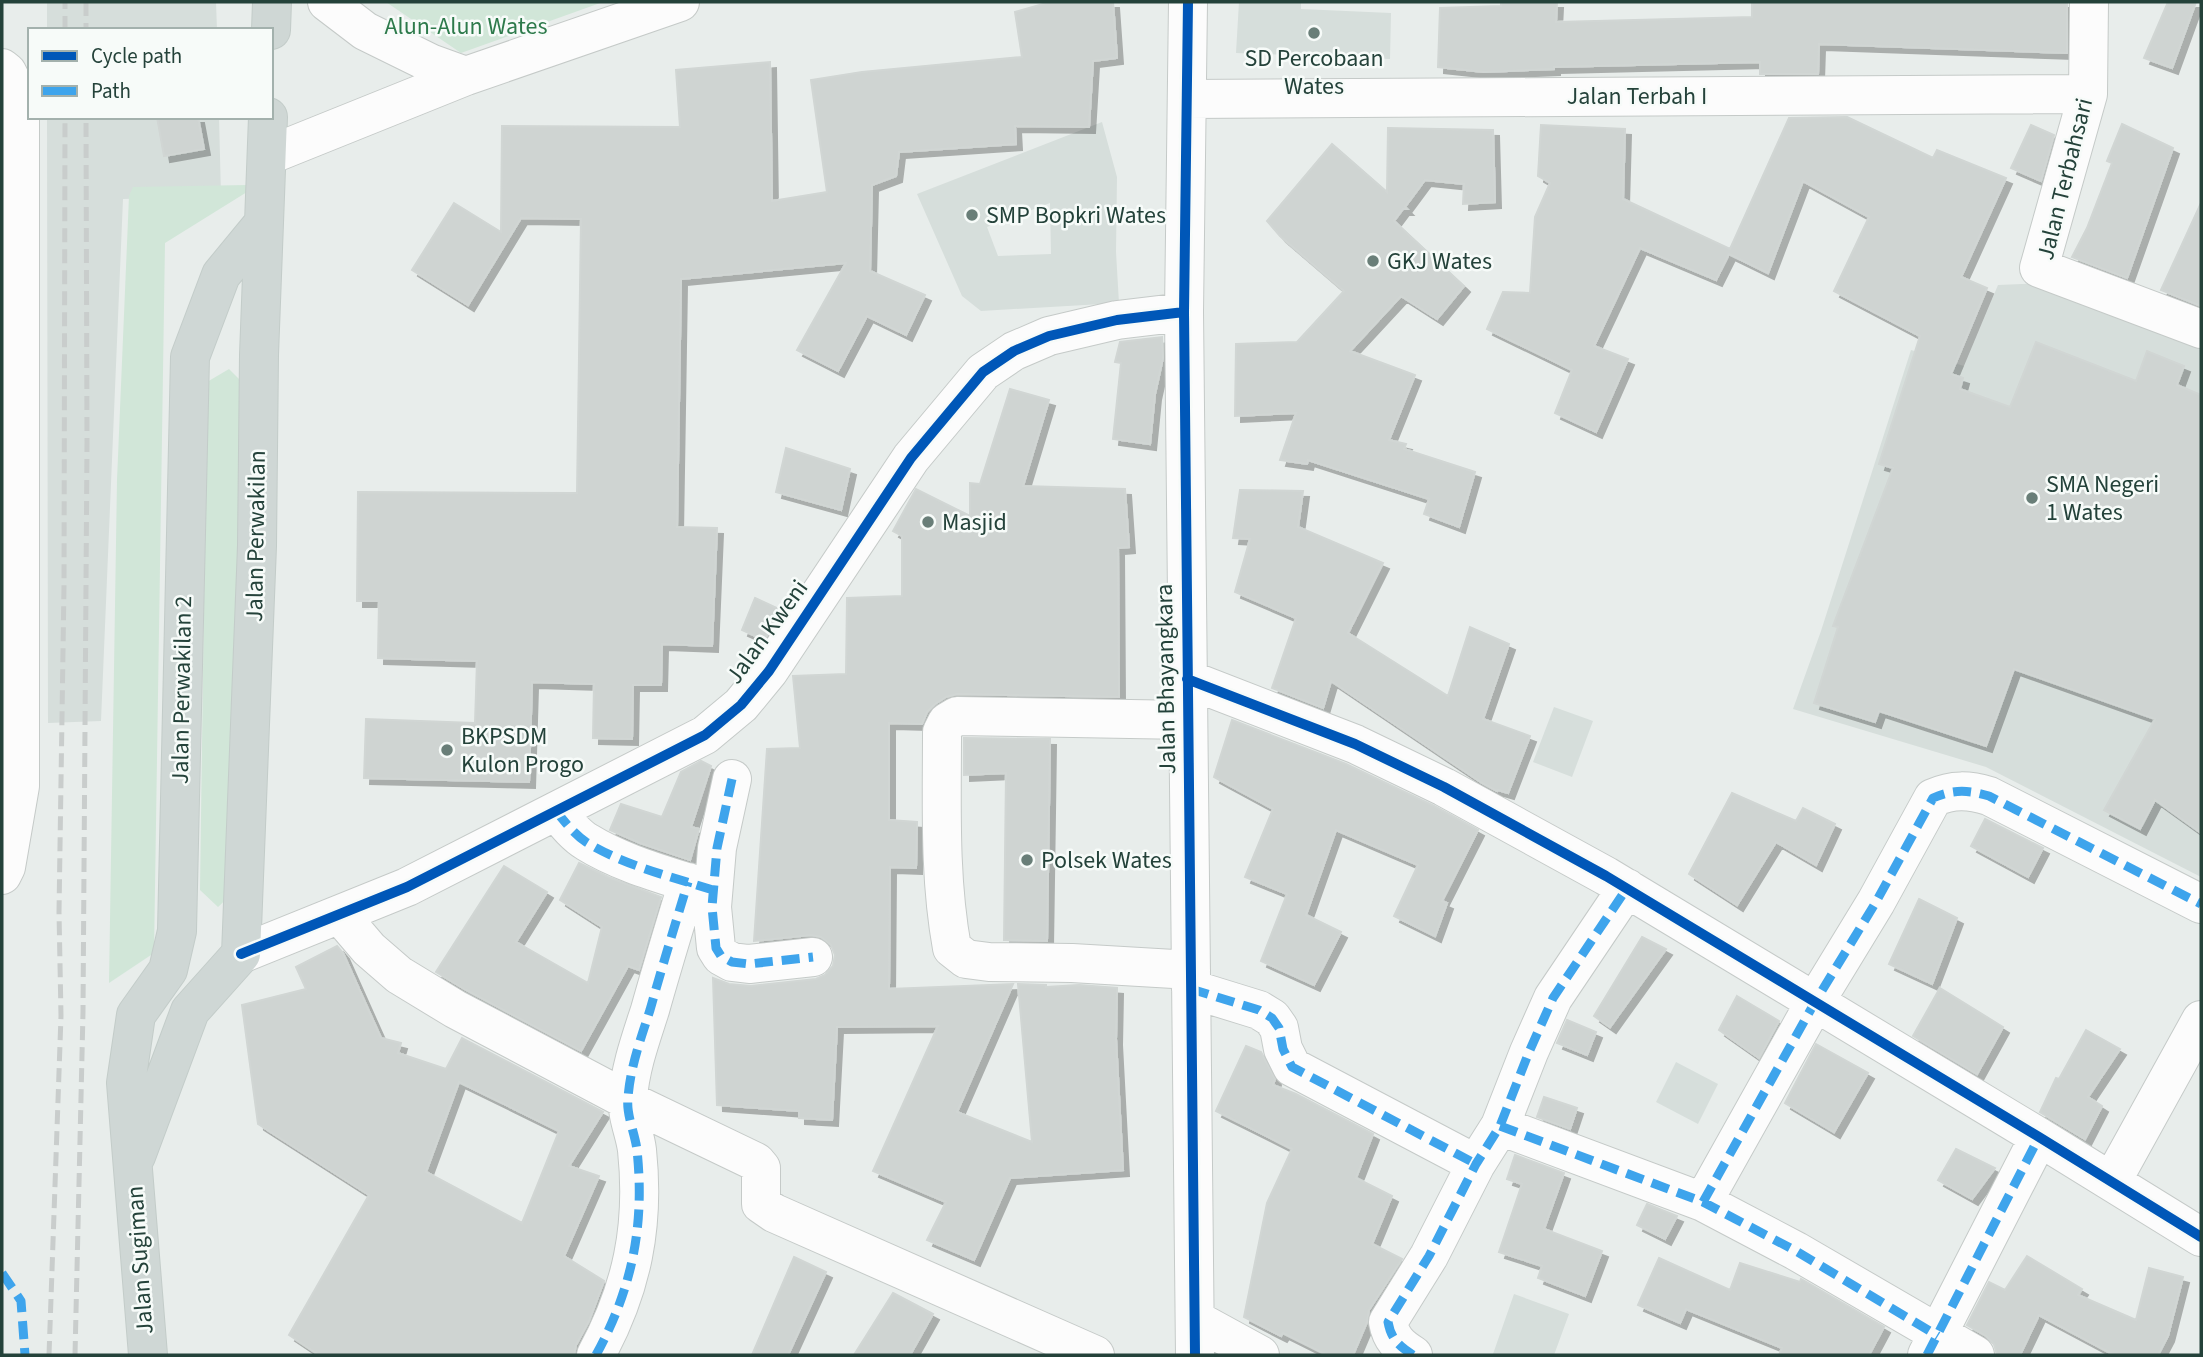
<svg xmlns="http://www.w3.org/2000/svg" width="2203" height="1357" viewBox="0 0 2203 1357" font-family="'Source Sans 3',sans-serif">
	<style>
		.built { fill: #d6dedb; fill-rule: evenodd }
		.green { fill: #d1e6d8 }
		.building { fill: #cfd4d2; stroke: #d1d6d4; stroke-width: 2; fill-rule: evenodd; filter: url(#shadow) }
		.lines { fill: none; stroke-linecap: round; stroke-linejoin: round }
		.minor-casing { stroke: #c5cac8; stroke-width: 40 }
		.major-casing { stroke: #c3ccc9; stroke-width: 40 }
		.minor { stroke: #fcfcfc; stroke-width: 38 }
		.major { stroke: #cfd7d5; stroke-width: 38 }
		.rail { stroke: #c9cdcc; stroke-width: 5; stroke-dasharray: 14 7; stroke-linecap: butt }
		.quiet { stroke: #3ea4ec; stroke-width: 9; stroke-dasharray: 18 9; stroke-linecap: butt }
		.cycleway-casing { stroke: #f7fbf9; stroke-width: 15 }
		.cycleway { stroke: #0057b8; stroke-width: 10 }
		.poi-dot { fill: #697e78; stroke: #f7fbf9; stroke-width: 2.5 }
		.labels { text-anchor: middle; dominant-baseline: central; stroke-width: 5; stroke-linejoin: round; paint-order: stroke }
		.park-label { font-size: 24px; fill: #2d7a4b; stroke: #f7fbf9 }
		.poi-label { font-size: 24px; fill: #24423a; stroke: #f7fbf9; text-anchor: start }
		.street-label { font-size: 24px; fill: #24423a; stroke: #f7fbf9 }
	</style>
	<defs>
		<filter id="shadow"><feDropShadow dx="6" dy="6" stdDeviation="0" flood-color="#0004"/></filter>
	</defs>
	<rect width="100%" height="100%" fill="#e8edeb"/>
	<path class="built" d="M47,2h169l1,28h-170z
		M1239,2h62v7l90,4 -1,46 -154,-6z
		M47,117h172l2,79 -98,3 -22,522 -53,2z
		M1102,122l15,55 -1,75 3,51 -138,8 -19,-15 -45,-102zM1050,203l1,51 -53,2 -11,-29z
		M2070,282l131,51v544l-215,-110 -193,-58 28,-78 90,-281 53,16 34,-81z
		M1554,707l39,14 -21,56 -39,-15z
		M1676,1062l42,22 -20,40 -42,-22z
		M1514,1294l55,20 -15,41 -61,-1z"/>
	<path class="green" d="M386,2h217l-142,51z
		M247,185v7l-82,51 -11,710 -45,30 8,-503 12,-284 4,-9z
		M229,369l17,17 -12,506 -16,15 -18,-17 7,-508z"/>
	<path class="building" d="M1050,2h63l4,56 -24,3 -4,66 -74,-1 1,18 -117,8 -3,24 -24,9 -2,86 55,24 -19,40 -39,-19 -29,55 -41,-21 49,-87 -165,16 -4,248 40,1 -5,118 -50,-2 -1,41h-28l-1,54 -39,-1 1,-54 -62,-2 -3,100 -165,-4 2,-59 109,4 2,-62 -99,-3 1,-57h-22l1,-109 219,1 4,-274 -60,-1 -53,87 -56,-35 42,-67 47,29 1,-106 178,1 -4,-57 94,-8 2,139 55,-9 -16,-112 51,-8 160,-15 -7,-45z
		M1501,2h56l-1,20 196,-5v-15h315v51l-248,-9 -1,30h-58v-12l-206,5v2l-70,3 -46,-5 2,-59 61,-2z
		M2168,2h28l-24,66 -28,-10z
		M157,117h41l6,32 -40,7z
		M1847,117l86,41 4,-8 69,28 -45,99 26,11 -36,86 12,4 -3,11 50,18 26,-65 100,39 11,-30 37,15 -7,19 24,10v438l-46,-33 -15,29 -36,-19 51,-91 -141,-50 -28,77 -107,-35 -4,11 -61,-19 24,-76 -5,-1 60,-158 -14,-4 41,-128 -86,-45 35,-74 -66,-36 -35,92 -39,-19 -13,26 -76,-32 -46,98 34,13 -32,73 -41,-19 17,-43 -85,-41 16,-37 27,1 5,-76 15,-34 -12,-7 3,-51 84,4 -2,70 107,50 59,-131z
		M2122,124l51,24 -46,130 -55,-21 15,-29 25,-65 -5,-2z
		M2031,125l23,10 -13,46 -30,-13z
		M1388,128l105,2 2,72 -32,2 1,-20 -39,-4 -20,27 2,2h-4l-9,12 70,65 -27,33 -36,-23 -51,55 65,24 -26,65 17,4 -2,5 71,23 -16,55 -35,-13 5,-15 -121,-39 -1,4 -27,-4 16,-47 -61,3 1,-72 61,-2 47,-51 -64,-55 -13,-15 65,-77 55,48z
		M2201,203v103l-40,-16z
		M1162,337l1,21 -8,36 -5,50 -37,-5 8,-76 -6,-1 5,-20z
		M1010,389l39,11 -26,86 102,3 4,58 -11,1 1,149 -162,-3 -11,3 -11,7 -8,8 -5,12 -33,-1v97l28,2 -1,46 -26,-1 -1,122 124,-5 -56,128 75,30 -14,-158 28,1v2l33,-2 38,3 -1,51 7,131 -113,8 -36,82 -47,-20 19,-38 -73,-31 65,-145 -101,1 -5,93 -33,-2v-7l-82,-6 -4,-127 16,6 22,2 65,-7 9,-4 8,-9 2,-11 -4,-10 -10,-8 -10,-2 -57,6 13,-192 33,-1 -7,-72 53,-2 1,-76 55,-2v-60l-9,-5 23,-42 54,27v-33l10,1z
		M786,448l64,21 -9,41 -65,-18z
		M1240,490l63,1 -5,36 85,36 -35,70 100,63 22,-69 39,17 -26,75 47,17 -22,57 -10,-3 -1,1 -15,-8 -151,-102 -8,27 -51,-20 24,-70 -61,-26 15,-53 -17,-1z
		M755,598l28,13 -19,29 -22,-10z
		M1232,720l114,44 88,42 44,24 -36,71 5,2 -12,33 -41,-20 24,-51 -82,-35 -30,85 35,17 -27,53 -53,-24 26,-67 -42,-17 28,-68 -59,-32z
		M964,738l86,1 -3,202 -43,-1 2,-167 -42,2z
		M701,761l10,5 -20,61 8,2 -9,31 -50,-17 -30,-13 11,-26 41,13 19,-45z
		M1732,793l64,28 7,-13 32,16 -19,41 -40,-23 -39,63 -48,-31z
		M1985,819l58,29 -15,29 -57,-31z
		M579,863l29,14 53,20 -22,73 -11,-4 -47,85 -115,-61 -30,-18 68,-106 43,26 -31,50 72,41 14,-56 -42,-27z
		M1919,899l38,19 -25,66 -43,-20z
		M1642,937l24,12 -56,78 -16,-11z
		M337,946l6,7 38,85 20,5 -3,10 48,16 16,-31 141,74 -34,54 30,10 -35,80 40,25 -15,40 -13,24 -2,10h-255l-30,-20 80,-140 -111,-71 -16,-119 64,-16 -10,-22zM459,1082l100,49 -37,92 -96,-51z
		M1940,988l63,39 -26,47 -64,-38z
		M1737,996l42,25 -20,37 -40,-28z
		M1567,1020l29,12 -9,23 -30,-12z
		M2086,1030l34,19 -32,48 14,9 -17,33 -45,-27 16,-34 3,1z
		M1816,1044l52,29 -34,59 -49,-29z
		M1246,1046l15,6 14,27 -2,6 23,9 77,40 -17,44 36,18 -20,48 30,15 -33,51 -2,12 -14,33h-26l-44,-22 -2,3 -37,-19 23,-114 25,-54 -76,-38z
		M1544,1097l33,11 -7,21 -33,-12z
		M1956,1149l39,19 -23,31 -34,-19z
		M1515,1155l49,18 -20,56 58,22 -17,45 -47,-18 4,-12 -43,-14 23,-68 -15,-5z
		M1647,1204l30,12 -12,23 -28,-14z
		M2027,1256l55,33 -4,6 58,25 13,-52 34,9 -15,59 -10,19h-44l-75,-40 -19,40h-23l-3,-11 -8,-8 -19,-11 22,-43 16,8z
		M794,1257l32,15 -38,83h-36z
		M1659,1258l71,32 10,-27 60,19 1,-3 83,48 -15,28h-90l3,-7 -96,-39 -6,14 -42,-18z
		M893,1293l40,21 -23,41h-56z"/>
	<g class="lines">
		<defs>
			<path id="minor" d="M327,2l38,29 65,32 36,13 214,-74
				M1188,2l-4,310 11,1043
				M2089,2l-1,92 -49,174 162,61
				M2,68l5,4 13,26v688l-14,81 -4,8
				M1187,99l901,-5
				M267,156l199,-80
				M1187,679l168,65 89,43 162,89 433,261 162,100
				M1187,720l-230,-4 -10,6 -5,10c0,72 -3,145 10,216l14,11 23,3 83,1 119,7
				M732,779l-15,69 -5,59 4,41 5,8 11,6 17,2 64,-7
				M556,811c9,11 19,24 31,31 37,23 83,34 124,48
				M340,915l29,34 30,26 56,34 172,91 129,62 5,6v36l13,9 321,142
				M241,954l166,-67 298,-152 36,-30 28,-34 142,-213 72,-86 31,-21 35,-15 68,-16 67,-8
				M1191,989l68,21 13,8 7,10 4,21 9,18 184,97
				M1500,1126l203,76 93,49 179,104
				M2112,1181l89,-161
				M1703,1202l112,-200 61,-100 57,-104c20,-9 36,-8 56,-2l212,108
				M1196,1320l64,35
				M596,1355c36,-66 49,-129 41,-205 -2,-17 -11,-35 -9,-52 2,-30 13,-60 22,-88 12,-43 25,-85 38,-128
				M1413,1355c-14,-9 -22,-16 -25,-33l41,-66 47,-92 24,-38 29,-74 24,-54 74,-110
				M1927,1355l112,-218"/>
			<path id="major" d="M271,30l1,-28
				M136,1156l54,-145 51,-57 16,-408 2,-191 9,-238
				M148,1355l-22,-272 10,-68 32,-45 9,-39 13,-574 31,-82 42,-51"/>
		</defs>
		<use href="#minor" class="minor-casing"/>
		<use href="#major" class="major-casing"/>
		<use href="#minor" class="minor"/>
		<use href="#major" class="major"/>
		<path class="rail" d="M86,2v28
			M65,30v-28
			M49,1355l12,-339 -2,-104 5,-326 1,-469
			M75,1355l8,-343 4,-569 -1,-326"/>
		<path class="quiet" d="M732,779l-15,69 -5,59 4,41 5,8 11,6 17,2 64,-7
			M556,811c9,11 18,23 30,31 37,23 86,35 127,48
			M1191,989l68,21 13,8 7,10 4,21 9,18 184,97
			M1500,1126l203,76 93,49 142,85
			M1703,1202l112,-200 61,-100 57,-104c20,-9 36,-8 56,-2l212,108
			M2,1273l19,28 4,54
			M596,1355c36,-66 49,-129 41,-205 -2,-17 -11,-35 -9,-52 2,-30 13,-60 22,-88 12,-43 25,-85 38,-128
			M1413,1355c-14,-9 -22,-16 -25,-33l41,-66 47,-92 24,-38 29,-74 24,-54 74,-110
			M1927,1355l112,-218"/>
		<defs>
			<path id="cycleway" d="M1188,2l-4,310 11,1043
				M1187,679l168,65 89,43 162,89 433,261 162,100
				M241,954l166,-67 298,-152 36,-30 28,-34 142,-213 72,-86 31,-21 35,-15 68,-16 67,-8"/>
		</defs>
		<use href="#cycleway" class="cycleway-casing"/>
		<use href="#cycleway" class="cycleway"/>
	</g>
	<g class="poi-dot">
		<circle cx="1314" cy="33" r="7"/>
		<circle cx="972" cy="215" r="7"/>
		<circle cx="1373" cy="261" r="7"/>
		<circle cx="2032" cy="498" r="7"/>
		<circle cx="928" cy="522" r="7"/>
		<circle cx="447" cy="750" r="7"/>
		<circle cx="1027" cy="860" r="7"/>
	</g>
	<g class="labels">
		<g class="park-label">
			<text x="466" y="26">Alun-Alun Wates</text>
		</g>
		<g class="poi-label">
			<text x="1314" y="58" text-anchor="middle">SD Percobaan<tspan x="1314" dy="28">Wates</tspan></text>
			<text x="986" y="215">SMP Bopkri Wates</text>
			<text x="1387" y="261">GKJ Wates</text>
			<text x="2046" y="484">SMA Negeri<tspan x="2046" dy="28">1 Wates</tspan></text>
			<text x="942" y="522">Masjid</text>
			<text x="461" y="736">BKPSDM<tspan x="461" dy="28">Kulon Progo</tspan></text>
			<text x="1041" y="860">Polsek Wates</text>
		</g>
		<g class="street-label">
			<text x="1637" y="96">Jalan Terbah I</text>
			<text transform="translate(2065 179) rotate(-76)">Jalan Terbahsari</text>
			<text transform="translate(256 536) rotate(-89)">Jalan Perwakilan</text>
			<text transform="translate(767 632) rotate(-54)">Jalan Kweni</text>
			<text transform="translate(1166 679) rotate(-91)">Jalan Bhayangkara</text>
			<text transform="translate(182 690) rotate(-89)">Jalan Perwakilan 2</text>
			<text transform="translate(140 1260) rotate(-94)">Jalan Sugiman</text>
		</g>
	</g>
	<rect width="2203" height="1357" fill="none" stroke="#24423a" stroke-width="7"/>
	<rect x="28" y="28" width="245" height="91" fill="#f7fbf9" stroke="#a3b1ad" stroke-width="2"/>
	<rect x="42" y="51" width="35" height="10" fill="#0057b8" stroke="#a3b1ad" stroke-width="2"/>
	<text x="91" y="63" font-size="21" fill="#24423a">Cycle path</text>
	<rect x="42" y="86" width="35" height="10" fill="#3ea4ec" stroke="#a3b1ad" stroke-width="2"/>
	<text x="91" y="98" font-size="21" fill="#24423a">Path</text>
</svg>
